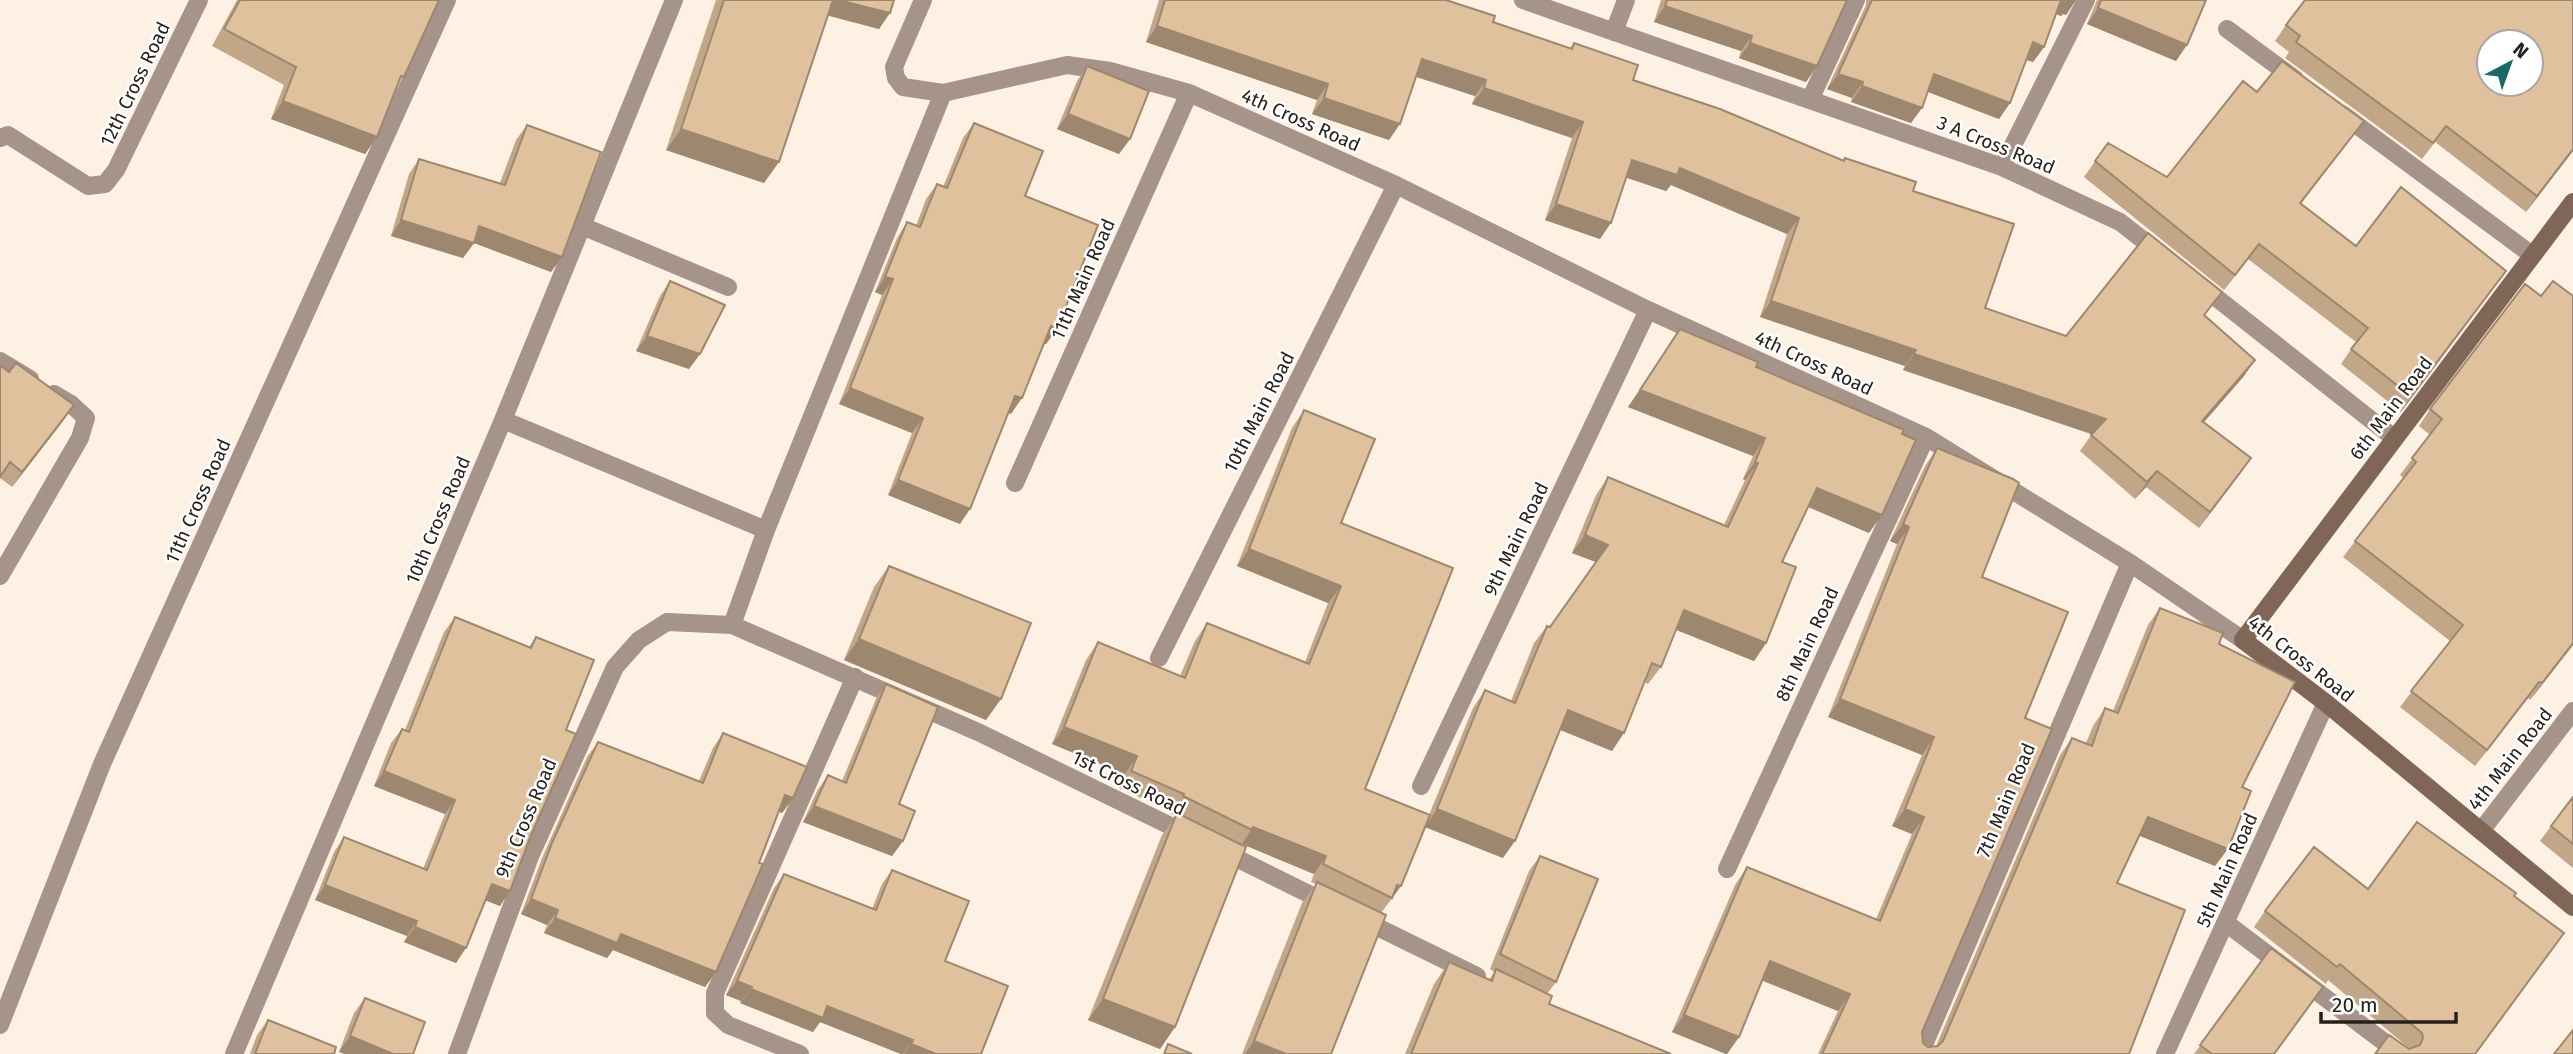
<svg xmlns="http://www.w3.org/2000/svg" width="2573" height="1054" viewBox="0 0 2573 1054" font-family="'Fira Sans',sans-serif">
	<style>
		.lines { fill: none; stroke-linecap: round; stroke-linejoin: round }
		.street { stroke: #a69389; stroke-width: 18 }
		.secondary { stroke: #806657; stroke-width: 18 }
		.wall { fill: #c1a687 }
		.shaded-wall { fill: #9d876e }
		.building { fill: #e0c19d; stroke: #9d876e; stroke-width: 2; fill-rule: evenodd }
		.labels { text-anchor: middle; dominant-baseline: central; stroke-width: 5; stroke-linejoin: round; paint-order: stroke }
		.street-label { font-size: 19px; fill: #26211a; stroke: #fff }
	</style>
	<rect width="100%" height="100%" fill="#fdf1e4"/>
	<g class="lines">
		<path class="street" d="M923,0l-29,67 2,11 7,9 40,6 124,-28 43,6 79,22 207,92 252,125 278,127 204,126 113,77
			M1523,0l479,167 118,55 41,32
			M2227,29l68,50
			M1614,32l12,-32
			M1810,100l46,-100
			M2342,114l190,141
			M0,138l8,-3 80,51 17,-2 11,-14 83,-170
			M2002,167l84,-167
			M582,226l146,61
			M2199,284l195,154
			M0,361l30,18
			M503,420l263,110
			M1015,483l174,-390
			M0,576l80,-138 6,-20 -15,-14 -17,-10
			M732,625l34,-95 177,-437
			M1159,658l237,-473
			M1421,786l227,-476
			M2481,831l92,-120
			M1222,851l107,53
			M1727,869l199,-432
			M1361,919l116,57
			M2226,923l174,131
			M0,1025l102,-261 345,-764
			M234,1054l269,-634 171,-420
			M457,1054l74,-200 84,-187 24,-27 28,-18 65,3 246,107 213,104
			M800,1054l-72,-29 -13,-12v-20l140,-316
			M1920,1054l210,-491
			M2165,1054l161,-351"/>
		<path class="secondary" d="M2573,202l-330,438 83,63 247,204"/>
	</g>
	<path class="wall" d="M237,0h202l-43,88 -19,49 -12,17 -94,-35 13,-34 -72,-39z
		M716,0h178l-15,29 -51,-14 -64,168 -98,-33z
		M1159,0h287l47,22 77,26 4,-5 59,37 210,81 2,-3 68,33 72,117 81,28 138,-20 40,60 -40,46 47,36 -52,70 -53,-41 -11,12 -55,-48 12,-17 -189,-64 2,-4 -145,-49 27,-83 -116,-49 -5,6 -40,-14 -26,62 -55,-19 27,-82 -100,-34 3,-8 -59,-20 -27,64 -77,-26 5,-14 -171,-58z
		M1661,0h186l-41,82 -67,-24 2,-7 -87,-29z
		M1866,0h210l-10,15 -3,-1 -2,2 -5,-2 -12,33 -11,15 -7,-2 -16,43 -11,16 -71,-27 -17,31 -60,-21 1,-4 -25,-9 39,-84z
		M2097,0h109l-30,61 -89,-37z
		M2573,0v151l-47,61 -91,-70 -13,17 -137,-101 4,-6 -14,-11 11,-16z
		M1087,66l43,73 -11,15 -62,-25 20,-48z
		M2257,92l96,44 -52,68 55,42 150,25 -105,141 -60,-48 15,-22 -108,-83 -24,31 -140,-113 24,-34 59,34z
		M974,123l51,73 32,133 -11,15 -2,-1 -33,71 -2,-2 -49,112 -72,-29 24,-62 -73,-29 43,-109 -7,-3 22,-54 10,-16 9,4 10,-27 11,-15 6,3 20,-49z
		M527,125l24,147 -77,-29 -11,15 -72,-22 18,-62 10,-15 81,24 16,-43z
		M670,281l30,73 -11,15 -53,-18 24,-55z
		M2573,296v349l-43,55 -2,-2 -53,68 -75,-59 50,-66 -107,-84 61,-79 -4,-3 30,-40 -11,-9 11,-17z
		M1680,329l76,38 113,166 -61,-26 -26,55 -16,81 -12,18 -78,-31 -15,37 -13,17 -4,-2 -32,69 -52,-21 -57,128 -78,-31 -24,59 -20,27 -50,141h-89l60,-151 14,-19 -5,-2 3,-8 -72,-30 -67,183 -15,22 -72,-29 74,-185 14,-19 -5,-2 1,-2 -53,-24 6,-14 -73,-30 34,-84 12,-18 82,34 15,-35 12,-18 98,39 23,-59 -91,-37 55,-138 12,-18 37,113 24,266 64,26 44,-107 12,-18 26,11 23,-58 13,-17 3,1 46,-65 -24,-9 24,-58 12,-18 116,48 21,-45 -2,-1 10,-23 -125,-49z
		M0,365l63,56 -51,66 -12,-9z
		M1937,448l45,129 43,141 -103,314 1,11 5,4 8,-1 124,-291 12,-17 14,5 7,-17 12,-18 8,3 35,-86 12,-17 59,36 23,143 -27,79 -76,-31 -22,48 12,171h-311l20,-43 -76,-31 -23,57 -12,17h-1l-54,-22 63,-147 12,-18 129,52 36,-85 -20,-8 30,-71 -94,-38 69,-173 -7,-3 35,-75z
		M889,566l97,154 -142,-60 30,-73z
		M455,617l74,30 7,-10 30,93 -66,176 -15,-6 -29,63 -52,-21 3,-6 -92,-36 19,-48 10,-15 79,32 22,-55 -71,-28 17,-43 11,-14 3,1 39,-98z
		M886,684l17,157 -11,15 -89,-34 14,-31 11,-16 14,6 34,-82z
		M723,733l70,65 -11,15 -3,-1 -63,160 -11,15 -92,-37 -6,8 -63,-25 3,-8 -26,-11 21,-56 45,-101 11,-15 101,39 14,-33z
		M2573,797v71l-33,-27z
		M1540,856l16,126 -9,12 2,10 122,50h-266l29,-70 15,-22 40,18 5,-8 -4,-3 39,-98z
		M892,870l53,91 36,93h-80l-81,-32 -7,10 -73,-29 1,-2 -15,-6 48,-107 10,-14 88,35 10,-25z
		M2368,889l146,7 -38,158 -66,-5 -82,-69 -2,4 -72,-57 11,-16z
		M2271,948l3,106h-80z
		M365,998l48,56h-68l-6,-2 15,-39z
		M268,1020l66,34h-84l7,-19z"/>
	<path class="shaded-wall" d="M823,0h15l52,13 -11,16 -65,-17z
		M2060,0h16l-10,15 -3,-1 -2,2 -10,-4z
		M1665,6l87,30 -11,15 -87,-29z
		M2098,8l89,37 -11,16 -89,-37z
		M1157,26l171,58 -11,16 -171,-58z
		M2033,42l11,5 -11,15 -11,-4z
		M1750,43l67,23 -11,16 -67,-24z
		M1422,59l64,21 -11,16 -65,-21z
		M1838,74l25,8 -11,16 -25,-9z
		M1934,74l76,29 -11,16 -76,-29z
		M1862,86l60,22 -11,15 -60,-21z
		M1484,88l99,34 -11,16 -100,-34z
		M1324,98l76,26 -11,16 -77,-26z
		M283,101l94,36 -12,17 -94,-35z
		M1068,114l62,25 -11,15 -62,-25z
		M2364,121l-11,15 -64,82 11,-15z
		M681,129l98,33 -15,21 -98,-33z
		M2573,149v2l-47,61 11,-16z
		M1632,160l48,8 119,50 -12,16 -116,-49 -5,6 -45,-15z
		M1556,204l55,19 -11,16 -55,-19z
		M401,220l78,6 83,31 -11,15 -77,-29 -11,15 -72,-22z
		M2259,244l-11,15 -24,31 11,-15z
		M2506,271l-11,15 -94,126 10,-16z
		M885,277l8,2 -11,16 -7,-3z
		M1771,301l145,49 -11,16 -145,-49z
		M1051,326l6,3 -11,15 -6,-2z
		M647,336l53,18 -11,15 -53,-18z
		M1914,354l192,65 -12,16 -191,-65z
		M2255,360l-11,16 -53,61 11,-16z
		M850,388l73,30 -11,15 -73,-29z
		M1640,390l125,48 -12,18 -125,-49z
		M1015,396l7,2 -11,16 -6,-3z
		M74,405l-11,16 -51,66 10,-15z
		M2251,458l-11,16 -41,54 11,-16z
		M1755,462l3,1 -13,17 -2,-1z
		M2157,471l-11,16 -11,12 12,-17z
		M898,480l72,29 -10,15 -72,-29z
		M1817,488l65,27 -13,18 -65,-28z
		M1903,524l6,3 -12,17 -7,-3z
		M1585,535l23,10 -12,17 -24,-9z
		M1249,549l92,37 -13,17 -91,-37z
		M1684,610l82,33 -12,18 -82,-33z
		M859,639l142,60 -15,21 -142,-60z
		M2573,643v2l-43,55 12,-17z
		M2539,682l-11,16 -53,68 12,-16z
		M1840,699l94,38 -12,18 -94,-38z
		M1568,710l56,23 -12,18 -56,-23z
		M1064,727l73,29 -12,18 -73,-30z
		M384,771l71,29 -10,14 -71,-28z
		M785,795l8,3 -11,15 -7,-3z
		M814,806l89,35 -11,15 -89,-34z
		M1437,809l78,32 -12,17 -78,-31z
		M1905,809l19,8 -12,17 -20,-8z
		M2148,817l80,32 -13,17 -80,-32z
		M1253,827l73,29 -12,18 -72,-30z
		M492,884l18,7 -10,15 -18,-7z
		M325,885l92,36 -10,15 -92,-36z
		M1397,885l4,1 -13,18 4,-6z
		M531,899l27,11 -11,15 -26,-11z
		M555,918l66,16 95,38 -11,15 -92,-37 -6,8 -63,-25z
		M415,927l51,21 -10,15 -52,-21z
		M1770,961l80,33 -12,17 -80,-32z
		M737,981l15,6 -11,14 -15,-6z
		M751,989l76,17 86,34 -10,14h-2l-81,-32 -7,10 -73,-29z
		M1103,999l72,28 -15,22 -72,-29z
		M1684,1015l55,22 -12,17h-1l-54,-22z
		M350,1036l43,18h-48l-6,-2z
		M1254,1041l32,13h-41z
		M911,1044l25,10h-32z"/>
	<path class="building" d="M240,0h199l-35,77 -3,-1 -24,61 -94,-36 13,-34 -72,-38z
		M724,0h109l-54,162 -98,-33z
		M838,0h56l-4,13z
		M1165,0h281l49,16 -2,6 79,27 2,-6 64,22 -5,15 87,29 124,52 1,-3 71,24 -3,9 101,33 -29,84 81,28 82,-103 74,59 -18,23 51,45 -53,61 49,37 -41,54 -53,-41 -10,11 -56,-47 15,-16 -192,-65 2,-4 -145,-49 28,-83 -119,-50 -3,7 -45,-15 -21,63 -55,-19 27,-82 -99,-34 2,-8 -64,-21 -22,65 -76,-26 4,-14 -171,-58z
		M1667,0h180l-30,66 -67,-23 2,-7 -87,-30z
		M1872,0h189l-17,47 -11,-5 -23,61 -76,-29 -12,34 -60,-22 1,-4 -25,-8z
		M2101,0h105l-19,45 -89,-37z
		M2305,0h268v149l-36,47 -91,-70 -13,17 -137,-101 4,-6 -14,-11zM2489,42h42v42h-42z
		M2282,61l82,60 -64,82 56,43 45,-59 105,84 -95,125 -60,-47 17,-21 -109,-84 -24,31 -140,-114 13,-18 59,34 76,-96 14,11z
		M1087,66l62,25 -19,48 -62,-25z
		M974,123l69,28 -18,45 73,29 -41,104 -6,-3 -29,72 -7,-2 -45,113 -72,-29 25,-62 -73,-30 43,-109 -8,-2 22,-55 13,5 17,-43 10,4z
		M527,125l74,27 -39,105 -83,-31 -5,17 -73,-23 18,-61 86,26z
		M670,281l55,24 -25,49 -53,-18z
		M2553,281l20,15v347l-31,40 -3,-1 -52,68 -76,-59 52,-66 -108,-84 61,-79 -4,-4 30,-39 -12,-10 95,-125 16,12z
		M1680,329l78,33 -2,5 148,63 -2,4 14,6 -34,75 -65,-27 -35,74 14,5 -30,76 -82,-33 -23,57 -9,-4 -28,70 -56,-23 -53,131 -78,-32 48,-119 30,13 32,-77 3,1 58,-82 -23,-10 23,-58 120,50 30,-64 -3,-1 10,-24 -125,-48z
		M16,363l58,42 -52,67 -12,-10 -10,15v-112l9,7z
		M1304,410l71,29 -34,84 112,45 -88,221 65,26 -29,71 -4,-1 -5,13 -69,-34 3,-8 -73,-29 -1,3 -69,-34 1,-2 -53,-23 6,-15 -73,-29 34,-85 87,36 22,-55 102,41 32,-78 -92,-37z
		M1937,448l76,31 6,4 -37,94 86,35 -43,106 27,11 -130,303 1,11 5,4 10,-1 5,-5 129,-303 20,8 13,-38 13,5 42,-105 63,25 -4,11 76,38 -53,105 9,4 -23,58 -80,-32 -31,66 68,27 -56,144h-307l28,-60 -80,-33 -31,76 -55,-22 63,-148 133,54 44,-104 -19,-8 29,-72 -94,-38 69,-172 -6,-3z
		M889,566l142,57 -30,76 -142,-60z
		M455,617l76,31 5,-11 58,23 -28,70 10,4 -45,101 -21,56 -18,-7 -26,64 -51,-21 2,-6 -92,-36 19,-48 83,33 28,-70 -71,-29 18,-42 7,3z
		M886,684l52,23 -39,97 16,7 -12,30 -89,-35 14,-31 18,8z
		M723,733l84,34 -14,31 -8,-3 -26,68 4,1 -47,108 -95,-38 -4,9 -62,-25 3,-8 -27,-11 21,-56 46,-101 105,41z
		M2573,797v47l-22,-18z
		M1177,813l69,34 -71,180 -72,-28z
		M2417,822l99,71 -2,3 50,37 -89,121h-100l14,-19 20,14 11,-4 3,-7 -1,-5 -82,-69 -3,3 -72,-56 49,-64 54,42z
		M1540,856l58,23 -42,103 -56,-28z
		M892,870l77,31 -24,60 63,25 -27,68h-45l-25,-10 2,-4 -86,-34 -4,12 -72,-29 1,-2 -15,-6 47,-107 92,36z
		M1317,882l69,33 -55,139h-45l-32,-13z
		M2271,948l52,39 -49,67h-62l-12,-9z
		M1449,962l43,19 4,-12 56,27 -3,8 122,50h-260z
		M365,998l60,24 -12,32h-20l-43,-18z
		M268,1020l68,27 -2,7h-79z
		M2573,1030v24h-19z
		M1168,1044l24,10h-28z"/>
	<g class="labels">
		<g class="street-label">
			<text transform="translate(135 84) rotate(-64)">12th Cross Road</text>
			<text transform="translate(1301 120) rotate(24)">4th Cross Road</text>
			<text transform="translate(1996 145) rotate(22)">3 A Cross Road</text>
			<text transform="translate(1083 279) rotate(-66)">11th Main Road</text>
			<text transform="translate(1814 363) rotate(25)">4th Cross Road</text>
			<text transform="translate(2391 408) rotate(-53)">6th Main Road</text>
			<text transform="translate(1259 412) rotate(-63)">10th Main Road</text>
			<text transform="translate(198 501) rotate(-66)">11th Cross Road</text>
			<text transform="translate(438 520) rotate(-67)">10th Cross Road</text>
			<text transform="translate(1516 539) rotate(-64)">9th Main Road</text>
			<text transform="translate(1807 644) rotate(-65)">8th Main Road</text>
			<text transform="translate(2301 659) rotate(38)">4th Cross Road</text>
			<text transform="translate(2510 759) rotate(-52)">4th Main Road</text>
			<text transform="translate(1129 783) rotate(26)">1st Cross Road</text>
			<text transform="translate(2006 800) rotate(-67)">7th Main Road</text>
			<text transform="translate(526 818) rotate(-67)">9th Cross Road</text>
			<text transform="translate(2227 870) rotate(-66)">5th Main Road</text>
		</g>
	</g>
	<g transform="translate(2510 63) rotate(41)"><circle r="33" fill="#ffffff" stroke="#a8a6a3" stroke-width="2"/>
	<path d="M0-5L12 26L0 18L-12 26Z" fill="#1b6865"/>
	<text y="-10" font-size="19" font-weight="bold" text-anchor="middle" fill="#26211a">N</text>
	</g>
	<path d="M2321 1012v10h135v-10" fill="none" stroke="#26211a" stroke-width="3.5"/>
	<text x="2332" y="1012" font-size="21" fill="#26211a" stroke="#ffffff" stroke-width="5" paint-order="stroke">20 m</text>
</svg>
